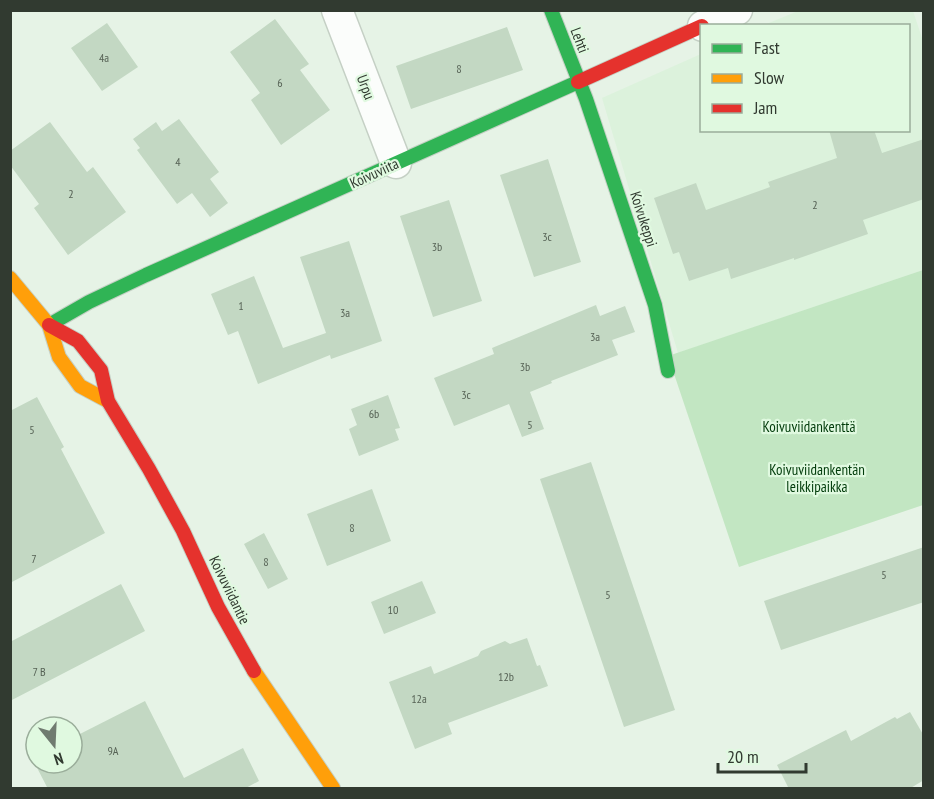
<svg xmlns="http://www.w3.org/2000/svg" width="934" height="799" viewBox="0 0 934 799" font-family="'PT Sans Narrow',sans-serif">
	<style>
		.built { fill: #dcf2dc }
		.green { fill: #c2e6c2 }
		.building { fill: #c3d8c3 }
		.lines { fill: none; stroke-linecap: round; stroke-linejoin: round }
		.street-casing { stroke: #c5d0c5; stroke-width: 33 }
		.fast-casing { stroke: #c5d0c5; stroke-width: 16 }
		.slow-casing { stroke: #c5d0c5; stroke-width: 16 }
		.jam-casing { stroke: #c5d0c5; stroke-width: 16 }
		.street { stroke: #fbfdfb; stroke-width: 30 }
		.fast { stroke: #30b455; stroke-width: 14 }
		.slow { stroke: #ff9f0a; stroke-width: 14 }
		.jam { stroke: #e5322d; stroke-width: 14 }
		.labels { text-anchor: middle; dominant-baseline: central; stroke-width: 4.5; stroke-linejoin: round; paint-order: stroke }
		.number-label { font-size: 12px; fill: #566255 }
		.street-label { font-size: 15px; fill: #313a30; stroke: #e0f9e0 }
		.park-label { font-size: 15px; fill: #013b0a; stroke: #e0f9e0 }
	</style>
	<rect width="100%" height="100%" fill="#e6f3e6"/>
	<path class="built" d="M798,11h115l11,33 -1,226 -245,83 -76,-255 99,-44 1,76h206v-104l-144,-1z"/>
	<path class="green" d="M923,270v235l-184,62 -71,-211z"/>
	<path class="building" d="M275,19l34,45 -9,6 30,40 -49,35 -30,-45 9,-7 -30,-41z
		M107,23l31,44 -36,24 -31,-43z
		M507,27l16,43 -112,39 -15,-43z
		M179,119l40,53 -9,7 18,24 -18,14 -18,-24 -15,11 -40,-54 3,-2 -7,-9 23,-17 6,9z
		M50,122l37,50 6,-5 33,45 -58,43 -34,-47 5,-4 -29,-39v-14z
		M829,130h45l8,23 42,-14v60l-61,21 5,14 -74,26v-2l-63,21 -3,-11 -39,13 -10,-29 -6,2 -19,-56 42,-15 10,27 64,-23 -2,-5 69,-24z
		M548,159l33,103 -47,15 -34,-102z
		M449,200l33,101 -49,16 -33,-101z
		M349,241l33,100 -51,18 -1,-4 -72,29 -20,-53 -10,4 -17,-41 43,-18 29,72 43,-15 -26,-76z
		M596,305l4,11 25,-10 10,26 -23,8 6,15 -67,26 1,2 -22,9 14,37 -22,8 -13,-33 -55,22 -20,-48 60,-24 -2,-6z
		M388,395l12,33 -5,1 4,11 -40,16 -10,-27 8,-4 -6,-16z
		M37,397l27,50 -3,2 44,84 -95,50v-172z
		M591,462l84,248 -51,17 -84,-248z
		M372,489l19,52 -64,25 -20,-52z
		M264,533l24,46 -20,10 -24,-45z
		M924,547v55l-143,48 -17,-49z
		M422,581l14,32 -52,21 -13,-32z
		M121,584l24,47 -135,70v-59z
		M527,638l10,28 3,-1 8,21 -100,37 4,11 -37,15 -26,-67 42,-16 3,8 44,-18 3,-5 24,-10 5,3z
		M145,701l39,77 59,-30 16,33 -15,8h-196l-16,-31 4,-2v7h36v-25z
		M910,712l14,24v44l-15,9h-120l-12,-24 69,-35 5,11 44,-24 2,2z"/>
	<g class="lines">
		<defs>
			<path id="street" d="M337,10l59,153
				M703,26l34,-16"/>
			<path id="fast" d="M551,10l35,89 69,206 13,66
				M49,325l40,-23 57,-27 432,-193"/>
			<path id="slow" d="M10,278l39,47 10,32 21,29 28,15
				M254,671l79,117"/>
			<path id="jam" d="M578,82l124,-56
				M49,325l29,16 23,29 7,31 41,68 34,62 35,76 36,64"/>
		</defs>
		<use href="#street" class="street-casing"/>
		<use href="#fast" class="fast-casing"/>
		<use href="#slow" class="slow-casing"/>
		<use href="#jam" class="jam-casing"/>
		<use href="#street" class="street"/>
		<use href="#fast" class="fast"/>
		<use href="#slow" class="slow"/>
		<use href="#jam" class="jam"/>
	</g>
	<g class="labels">
		<g class="number-label">
			<text x="104" y="57">4a</text>
			<text x="459" y="68">8</text>
			<text x="280" y="82">6</text>
			<text x="178" y="161">4</text>
			<text x="71" y="193">2</text>
			<text x="815" y="204">2</text>
			<text x="547" y="236">3c</text>
			<text x="437" y="246">3b</text>
			<text x="241" y="305">1</text>
			<text x="345" y="312">3a</text>
			<text x="595" y="336">3a</text>
			<text x="525" y="366">3b</text>
			<text x="466" y="394">3c</text>
			<text x="374" y="413">6b</text>
			<text x="530" y="424">5</text>
			<text x="32" y="429">5</text>
			<text x="352" y="527">8</text>
			<text x="34" y="558">7</text>
			<text x="266" y="561">8</text>
			<text x="884" y="574">5</text>
			<text x="608" y="594">5</text>
			<text x="393" y="609">10</text>
			<text x="39" y="671">7 B</text>
			<text x="506" y="676">12b</text>
			<text x="419" y="698">12a</text>
			<text x="113" y="750">9A</text>
		</g>
		<g class="street-label">
			<text transform="translate(580 40) rotate(69)">Lehti</text>
			<text transform="translate(366 87) rotate(69)">Urpu</text>
			<text transform="translate(374 173) rotate(-25)">Koivuviita</text>
			<text transform="translate(644 219) rotate(72)">Koivukeppi</text>
			<text transform="translate(230 590) rotate(64)">Koivuviidantie</text>
		</g>
		<g class="park-label">
			<text x="809" y="426">Koivuviidankenttä</text>
			<text x="817" y="469">Koivuviidankentän<tspan x="817" dy="17">leikkipaikka</tspan></text>
		</g>
	</g>
	<rect width="934" height="799" fill="none" stroke="#313a30" stroke-width="24"/>
	<rect x="700" y="24" width="210" height="108" fill="#e0f9e0" stroke="#9aad9a" stroke-width="1.5"/>
	<rect x="712" y="44" width="30" height="9" fill="#30b455" stroke="#9aad9a" stroke-width="1.5"/>
	<text x="754" y="54" font-size="18" fill="#313a30">Fast</text>
	<rect x="712" y="74" width="30" height="9" fill="#ff9f0a" stroke="#9aad9a" stroke-width="1.5"/>
	<text x="754" y="84" font-size="18" fill="#313a30">Slow</text>
	<rect x="712" y="104" width="30" height="9" fill="#e5322d" stroke="#9aad9a" stroke-width="1.5"/>
	<text x="754" y="114" font-size="18" fill="#313a30">Jam</text>
	<g transform="translate(54 745) rotate(162)"><circle r="28" fill="#e0f9e0" stroke="#9aad9a" stroke-width="1.5"/>
	<path d="M0-4.5L10 22L0 15L-10 22Z" fill="#707b70"/>
	<text y="-9" font-size="16" font-weight="bold" text-anchor="middle" fill="#313a30">N</text>
	</g>
	<path d="M718 763v9h88v-9" fill="none" stroke="#313a30" stroke-width="3"/>
	<text x="727" y="763" font-size="18" fill="#313a30" stroke="#e0f9e0" stroke-width="4.5" paint-order="stroke">20 m</text>
</svg>
